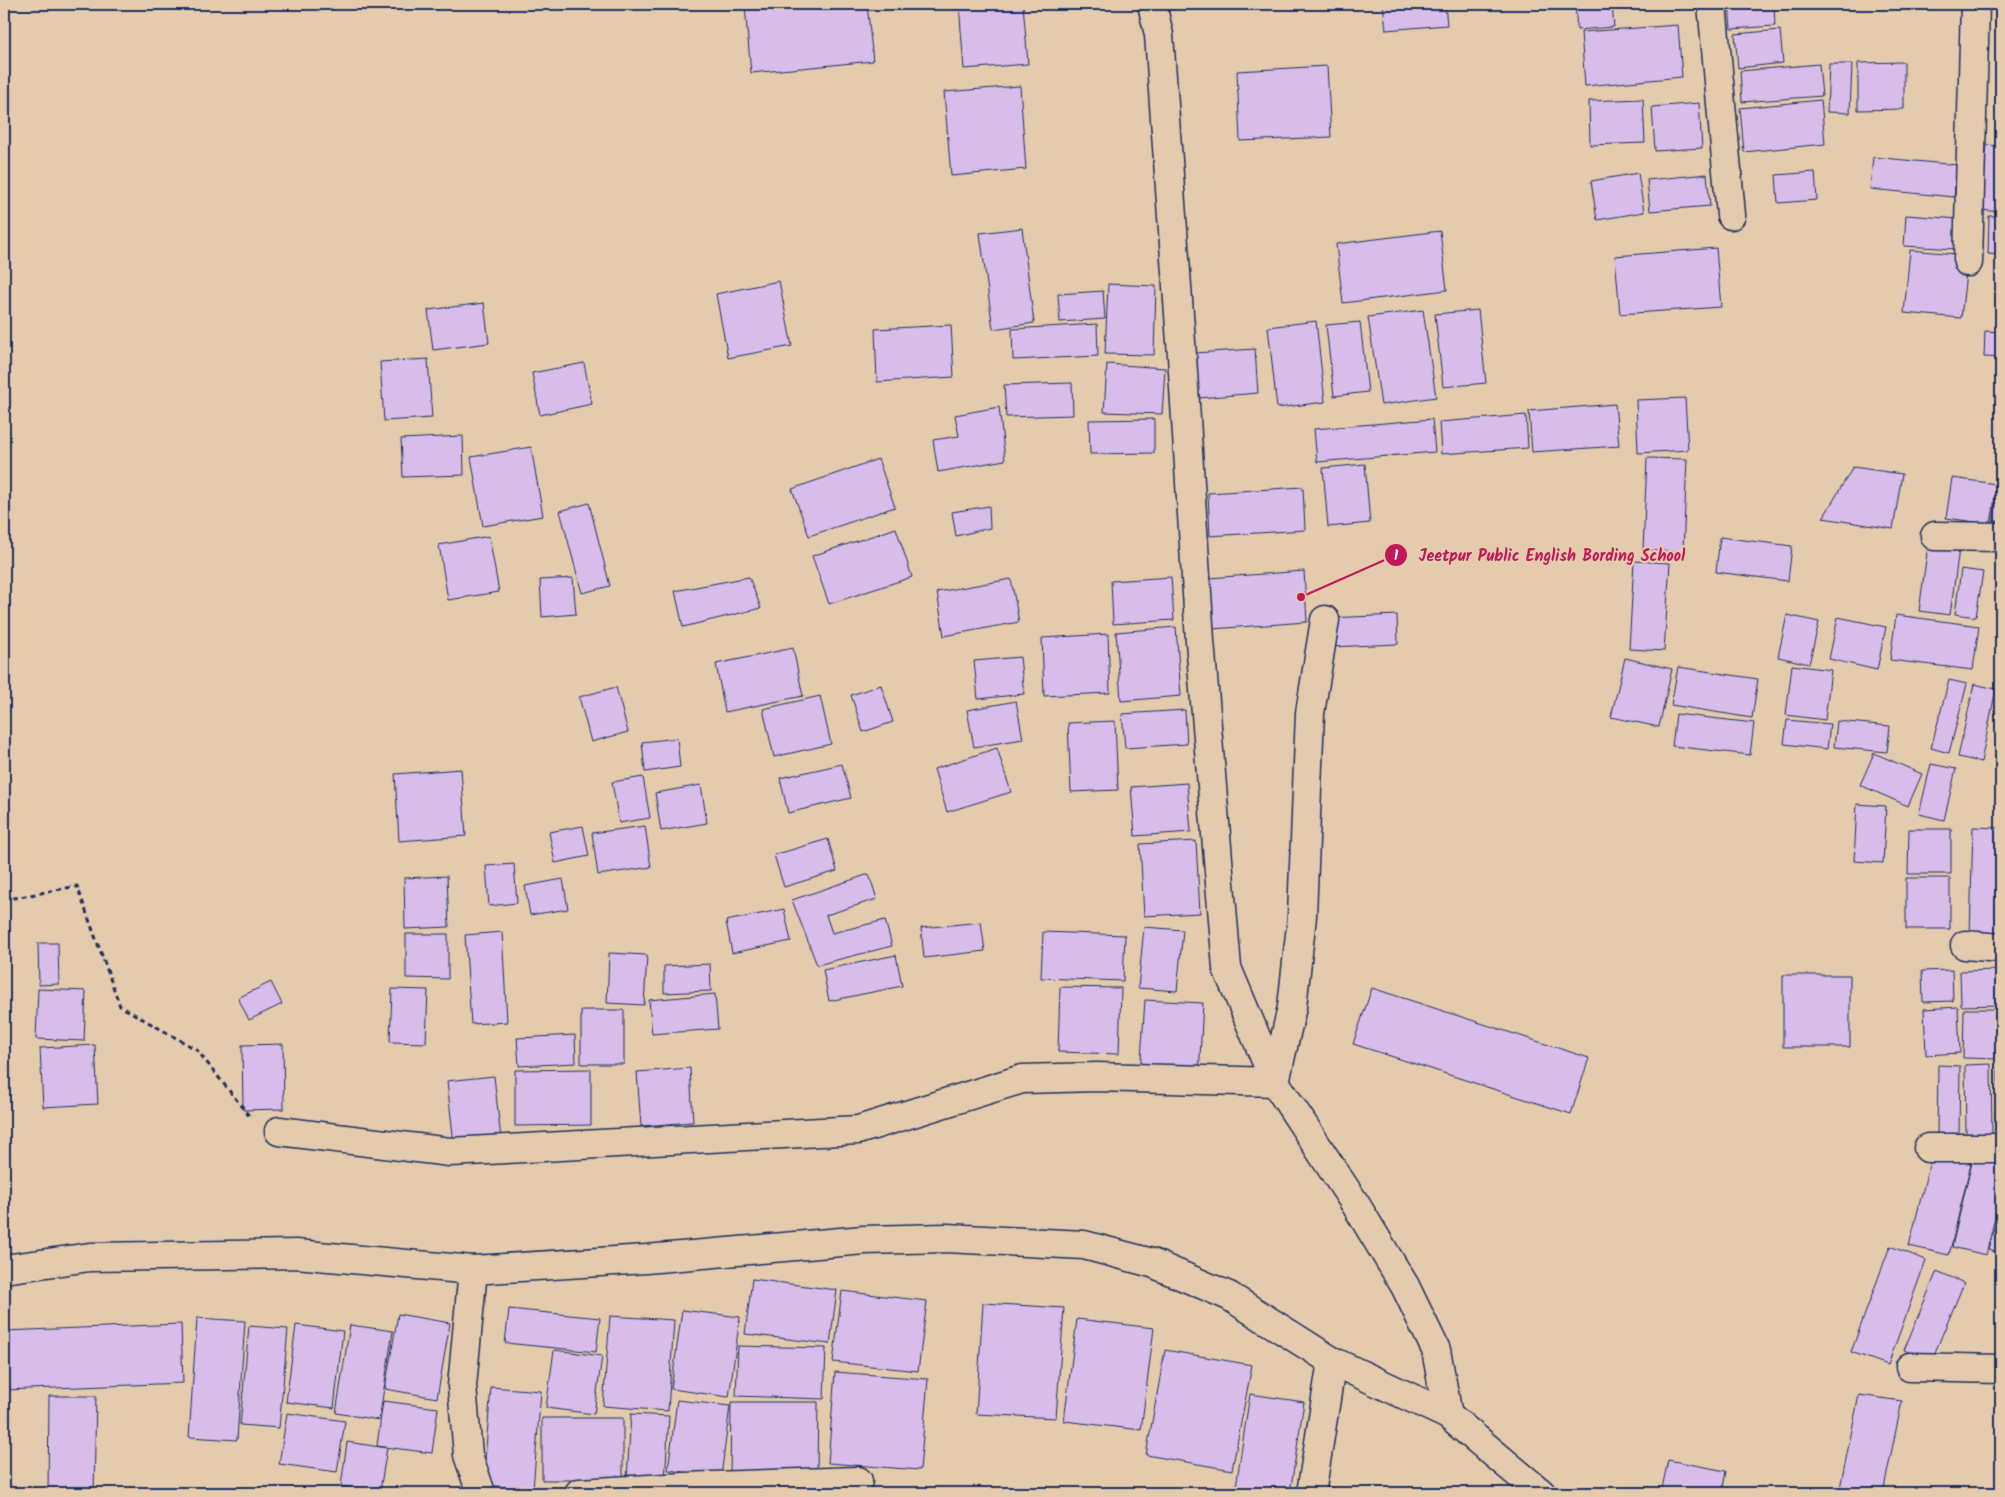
<svg xmlns="http://www.w3.org/2000/svg" width="2005" height="1497" viewBox="0 0 2005 1497" font-family="Kalam,sans-serif">
	<style>
		.building { fill: #d8bcea; stroke: #1b2f5e }
		.lines { fill: none; stroke-linecap: round; stroke-linejoin: round }
		.street-casing { stroke: #1b2f5e; stroke-width: 31 }
		.secondary-casing { stroke: #1b2f5e; stroke-width: 31 }
		.path { stroke: #1b2f5e; stroke-width: 3; stroke-dasharray: 5 4; stroke-linecap: butt }
		.street { stroke: #e5cbad; stroke-width: 28 }
		.secondary { stroke: #e5cbad; stroke-width: 28 }
		.leader { fill: none; stroke: #c2185b; stroke-width: 2 }
		.callout-dot { fill: #c2185b; stroke: #e5cbad; stroke-width: 2 }
		.mark-label { font-size: 15px; text-anchor: middle; font-weight: bold; fill: #fff }
		.callout-label { font-size: 16px; text-anchor: middle; font-weight: bold; fill: #c2185b; stroke: #e5cbad; stroke-width: 4.5; stroke-linejoin: round; paint-order: stroke }
	</style>
	<rect width="100%" height="100%" fill="#e5cbad"/>
	<filter id="ink" filterUnits="userSpaceOnUse"><feTurbulence type="fractalNoise" baseFrequency=".02" numOctaves="2"/><feDisplacementMap in="SourceGraphic" scale="10" xChannelSelector="R" yChannelSelector="G"/><feConvolveMatrix kernelMatrix="1 2 1 2 8 2 1 2 1" color-interpolation-filters="sRGB"/></filter>
	<g filter="url(#ink)">
		<path class="building" d="M782,4h85l6,57 -122,12 -6,-66z
			M959,4h64l5,60 -64,5z
			M1383,4h62l2,21 -61,5z
			M1575,4h37l2,23 -37,3z
			M1729,4h45l1,22 -44,3z
			M1678,25l4,52 -97,9 -4,-54z
			M1780,30l3,33 -45,5 -3,-34z
			M1904,62v47l-46,1v-47z
			M1819,64l3,32 -80,6 -2,-31z
			M1829,64h23l-2,49 -23,-1z
			M1327,66l4,71 -91,4 -3,-70z
			M1020,86l6,83 -75,7 -7,-84z
			M1643,99l2,44 -55,2 -1,-44z
			M1821,100l4,44 -81,8 -4,-44z
			M1699,103l3,45 -47,3 -3,-44z
			M1987,145l14,1v66l-21,-2z
			M1873,157l84,8 -3,32 -84,-8z
			M1815,172l2,28 -39,3 -2,-28z
			M1638,173l6,39 -47,8 -6,-39z
			M1707,174l3,32 -60,5 -3,-31z
			M1906,215l53,4 -2,30 -53,-3z
			M1989,216h12v39l-13,-1z
			M1022,228l12,95 -41,6 -13,-96z
			M1440,231l7,59 -104,13 -7,-59z
			M1716,248l5,59 -101,7 -5,-58z
			M1910,250l58,5 -7,63 -57,-5z
			M1998,267h3v45h-6z
			M779,281l13,65 -64,12 -12,-64z
			M1108,284l48,2 -2,69 -49,-1z
			M1103,291l2,28 -45,3 -2,-28z
			M484,303l5,40 -56,7 -5,-40z
			M1423,310l13,87 -55,8 -13,-88z
			M1478,310l8,73 -43,4 -8,-73z
			M1316,321l9,81 -48,6 -9,-81z
			M1360,322l8,70 -34,4 -8,-71z
			M1097,324l1,32 -85,4 -1,-31z
			M951,325l3,52 -77,5 -2,-53z
			M1985,331l16,1v26l-17,-1z
			M1255,349l3,44 -59,5 -4,-45z
			M428,359l4,59 -48,3 -4,-59z
			M584,363l8,41 -52,11 -8,-42z
			M1107,364l58,4 -3,46 -58,-2z
			M1072,383l1,32 -67,2 -2,-32z
			M1685,398l3,52 -50,3 -2,-53z
			M1615,404l4,42 -87,6 -3,-41z
			M999,407l6,53 -67,12 -5,-32 26,-4 -4,-21z
			M1526,415l2,33 -87,6 -2,-32z
			M1154,419v34l-64,1 -1,-34z
			M1432,419l3,33 -118,10 -3,-33z
			M463,436l1,39 -61,2 -2,-38z
			M531,447l12,69 -60,10 -12,-69z
			M1647,458l40,1 -4,93 -40,-2z
			M878,459l17,48 -86,29 -17,-47z
			M1365,464l5,59 -42,4 -5,-59z
			M1853,467l49,7 -9,55 -70,-11z
			M1952,478l45,6 -6,40 -45,-6z
			M2001,481v41l-8,-2z
			M1303,487l2,43 -95,6 -2,-43z
			M589,503l21,83 -28,7 -22,-82z
			M989,506l1,22 -34,8 -4,-24z
			M896,528l16,49 -83,27 -17,-48z
			M489,536l10,56 -51,8 -9,-55z
			M1720,537l72,9 -4,35 -72,-9z
			M1928,545l31,4 -9,66 -31,-4z
			M2001,560v44h-4z
			M1634,561l36,2 -6,88 -35,-2z
			M1961,569l22,3 -7,45 -21,-3z
			M1304,571l3,51 -95,7 -3,-51z
			M749,577l12,31 -78,19 -8,-36z
			M1171,577l3,43 -61,4 -2,-43z
			M573,578l3,36 -34,3 -2,-37z
			M1011,579l8,43 -75,14 -7,-44z
			M1397,615l1,29 -68,3 -1,-29z
			M1787,615l32,7 -10,42 -31,-7z
			M1896,615l83,11 -6,44 -83,-10z
			M1838,617l48,10 -9,43 -48,-11z
			M1176,627l5,69 -60,5 -5,-69z
			M1108,634l2,59 -66,3 -2,-58z
			M793,648l10,48 -78,16 -9,-48z
			M1020,657l4,37 -46,5 -4,-38z
			M1625,658l47,11 -13,58 -48,-10z
			M1792,665l39,5 -6,50 -39,-5z
			M1678,667l80,12 -6,39 -81,-13z
			M1949,680l18,4 -18,69 -18,-5z
			M1974,684l22,5 -15,73 -23,-5z
			M881,685l12,37 -30,10 -12,-37z
			M616,687l12,45 -37,10 -12,-45z
			M820,696l11,48 -57,13 -11,-48z
			M1016,701l7,38 -49,8 -7,-37z
			M2001,704v62l-6,-1z
			M1185,710l2,34 -62,4 -3,-34z
			M1676,714l78,9 -4,32 -78,-9z
			M1787,720l43,4 -3,25 -43,-5z
			M1115,721l3,69 -47,2 -3,-69z
			M1837,721l53,5 -3,26 -53,-5z
			M677,738l3,29 -35,5 -3,-30z
			M997,748l14,44 -64,20 -13,-43z
			M1874,753l48,21 -14,32 -48,-21z
			M842,764l9,34 -63,15 -8,-35z
			M1931,764l25,5 -12,51 -25,-6z
			M461,769l5,67 -67,5 -4,-67z
			M643,777l7,41 -31,5 -7,-41z
			M1187,783l4,49 -56,4 -4,-49z
			M701,785l6,38 -46,8 -6,-38z
			M1857,804l29,2 -3,57 -29,-2z
			M583,826l6,30 -34,7 -6,-31z
			M645,826l6,41 -53,8 -6,-42z
			M1973,827l28,1v106h-31z
			M1909,829h42v45h-43z
			M828,839l9,32 -53,16 -10,-32z
			M1196,841l4,72 -56,3 -4,-72z
			M514,864l3,39 -28,3 -3,-40z
			M869,874l8,25 -51,16 6,18 53,-13 7,26 -75,19 -25,-65z
			M447,876l2,51 -44,2 -1,-51z
			M1906,878h44v51h-44z
			M563,879l5,30 -38,6 -5,-29z
			M784,909l7,32 -59,12 -6,-32z
			M981,922l4,29 -61,7 -3,-30z
			M1144,927l39,3 -6,61 -39,-3z
			M502,932l5,90 -36,2 -6,-89z
			M1043,932l82,3 -2,46 -82,-3z
			M406,934h42v45l-42,-1z
			M38,943h20l1,41 -20,1z
			M609,953l38,2 -3,50 -37,-2z
			M896,955l6,31 -73,15 -6,-31z
			M710,964l1,27 -47,2v-27z
			M1952,970l1,31 -30,1 -1,-31z
			M2001,970v35l-40,1 -1,-35z
			M1783,975h67v72h-67z
			M271,982l11,22 -33,16 -11,-22z
			M1060,987l61,1 -2,66 -61,-2z
			M1372,988l217,70 -18,56 -218,-70z
			M38,989l48,2 -2,50 -48,-2z
			M392,989l36,1 -2,53 -36,-1z
			M715,994l3,35 -66,5 -3,-34z
			M1145,1000l58,3 -4,73 -59,-3z
			M1958,1007l2,46 -34,2 -2,-46z
			M1964,1009h37v50l-38,-1z
			M581,1010h43v54h-43z
			M575,1035l1,28 -57,3 -2,-28z
			M283,1044l1,65 -41,1 -1,-65z
			M95,1045l3,59 -55,3 -3,-59z
			M1991,1064l1,70 -26,1 -1,-70z
			M1998,1064h3v66h-3z
			M1938,1065l22,1 -1,69h-22z
			M690,1068l3,54 -52,4 -4,-54z
			M591,1069v56l-76,1v-56z
			M494,1076l7,63 -47,5 -7,-63z
			M1932,1153l39,10 -22,92 -40,-9z
			M1973,1157l28,6v29l-15,63 -34,-8z
			M2001,1202v52l-13,-4z
			M1890,1246l36,14 -38,105 -37,-13z
			M1937,1271l27,12 -33,79 -27,-12z
			M752,1279l85,11 -7,54 -85,-10z
			M842,1291l85,10 -9,70 -85,-9z
			M983,1303l81,5 -8,110 -80,-4z
			M509,1309l91,9 -4,34 -91,-9z
			M682,1310l58,7 -11,80 -58,-8z
			M398,1314l52,9 -13,75 -52,-9z
			M610,1316l64,4 -6,91 -65,-5z
			M197,1318l48,3 -8,119 -48,-3z
			M1077,1319l77,9 -13,102 -77,-9z
			M181,1324l2,59 -179,7v-59z
			M296,1325l47,6 -9,77 -48,-6z
			M350,1325l43,6 -14,89 -43,-7z
			M249,1326l39,3 -9,99 -39,-3z
			M738,1346l88,2 -2,51 -88,-3z
			M554,1350l48,6 -8,58 -48,-6z
			M1165,1350l87,15 -20,105 -86,-15z
			M835,1372l93,7 -8,91 -92,-7z
			M491,1387l50,4 -8,98 -50,-4z
			M1250,1394l54,8 -14,91h-55z
			M1859,1395l43,6 -19,92h-44z
			M49,1396h47l-2,97h-46z
			M677,1400l53,6 -9,71 -53,-7z
			M383,1401l55,7 -6,45 -55,-7z
			M731,1402h87l-1,75 -87,-1z
			M287,1413l58,8 -8,51 -58,-8z
			M631,1414l38,2 -4,65 -38,-3z
			M542,1418h81v62h-81z
			M347,1442l40,6 -7,43 -39,-5z
			M1668,1460l58,11 -4,22h-61z"/>
		<g class="lines">
			<defs>
				<path id="street" d="M1152,4l7,31 23,321 18,285 27,327 48,114 81,123 49,81 31,64 12,65
					M1712,4l19,211
					M1968,262l7,-258
					M1935,536l66,1
					M1965,945l36,3
					M279,1131l171,21 408,-22 164,-51 75,-2 178,5 17,-75 10,-91 8,-203 15,-93
					M1928,1148h73
					M473,1270l-11,116 6,69 13,38
					M1910,1367l91,2
					M579,1493l105,-6 174,-6
					M1311,1493l21,-132"/>
				<path id="secondary" d="M4,1269l86,-12 206,-3 177,16 173,-11 218,-19 82,-2 138,7 68,18 77,33 103,65 116,54 93,78"/>
			</defs>
			<use href="#street" class="street-casing"/>
			<use href="#secondary" class="secondary-casing"/>
			<path class="path" d="M4,900l73,-14 43,120 77,44 53,67"/>
			<use href="#street" class="street"/>
			<use href="#secondary" class="secondary"/>
		</g>
	</g>
	<path class="leader" d="M1301 597L1396 555"/>
	<g class="callout-dot">
		<circle cx="1301" cy="597" r="5"/>
		<circle cx="1396" cy="555" r="12"/>
	</g>
	<g class="mark-label">
		<text x="1396" y="560">1</text>
	</g>
	<g class="callout-label">
		<text x="1552" y="561">Jeetpur Public English Bording School</text>
	</g>
	<rect width="2005" height="1497" fill="none" stroke="#e5cbad" stroke-width="20"/>
	<rect x="10" y="10" width="1985" height="1477" fill="none" stroke="#1b2f5e" stroke-width="2" filter="url(#ink)"/>
</svg>
